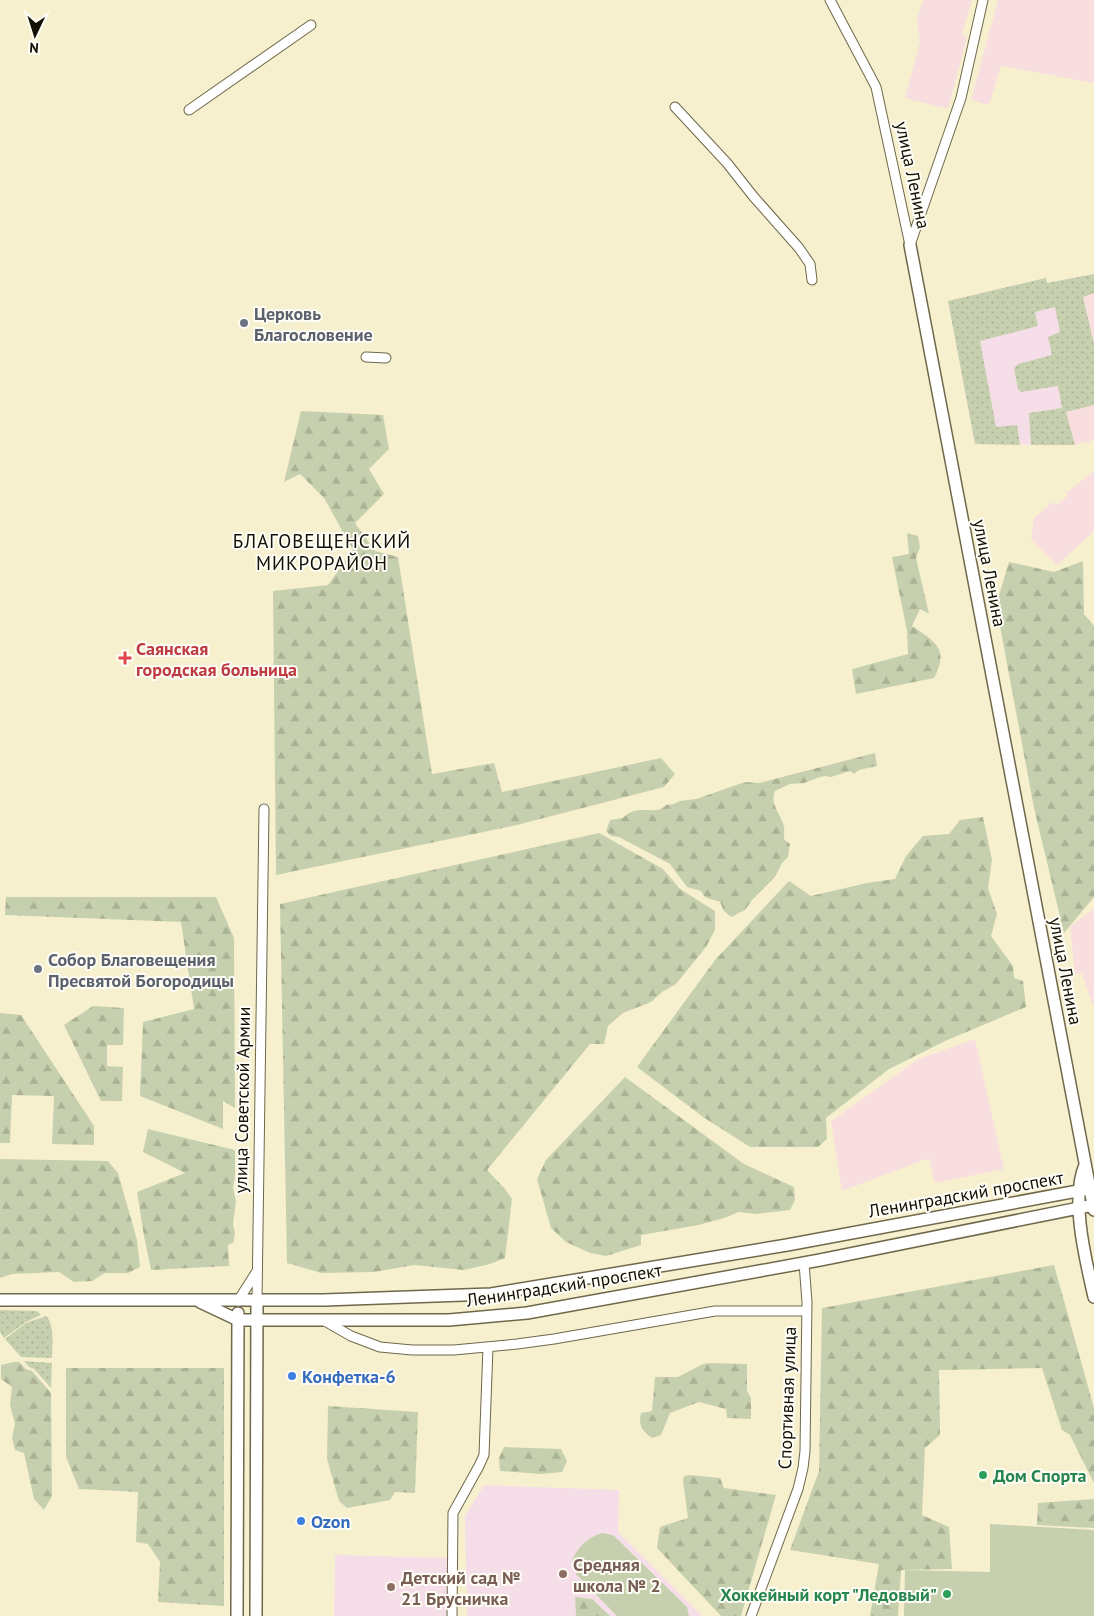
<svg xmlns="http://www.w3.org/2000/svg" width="1094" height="1616" viewBox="0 0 1094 1616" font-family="'PT Sans',sans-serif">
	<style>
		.industrial { fill: #f9dedf }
		.education { fill: #f6dee9 }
		.grass { fill: url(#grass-dots) }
		.forest { fill: url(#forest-firs) }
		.pitch { fill: #c7d0ae }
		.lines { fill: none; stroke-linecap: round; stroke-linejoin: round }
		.street-casing { stroke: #6f684a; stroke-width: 11 }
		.secondary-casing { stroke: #6f684a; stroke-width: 14 }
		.street { stroke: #fff; stroke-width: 9 }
		.secondary { stroke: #fff; stroke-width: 11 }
		.worship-dot { fill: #6b7280; stroke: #fefdf6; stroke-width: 2 }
		.health-dot { fill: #e0444e; stroke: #fefdf6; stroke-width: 2 }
		.shop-dot { fill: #3f7fe0; stroke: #fefdf6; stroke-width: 2 }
		.leisure-dot { fill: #2e9e5b; stroke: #fefdf6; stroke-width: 2 }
		.education-dot { fill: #8d6e63; stroke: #fefdf6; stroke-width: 2 }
		.labels { text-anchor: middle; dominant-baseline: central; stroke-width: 4; stroke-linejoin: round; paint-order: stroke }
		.street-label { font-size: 18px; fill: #121005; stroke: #fefdf6 }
		.worship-label { font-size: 18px; font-weight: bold; fill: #5b616d; stroke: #fefdf6; text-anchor: start }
		.health-label { font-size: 18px; font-weight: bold; fill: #be3a42; stroke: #fefdf6; text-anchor: start }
		.shop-label { font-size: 18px; font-weight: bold; fill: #366cbe; stroke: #fefdf6; text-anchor: start }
		.leisure-label { font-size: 18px; font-weight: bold; fill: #27864d; stroke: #fefdf6; text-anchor: start }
		.education-label { font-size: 18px; font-weight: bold; fill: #785e54; stroke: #fefdf6; text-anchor: start }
		.neighbourhood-label { font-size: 19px; letter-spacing: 1px; fill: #121005; stroke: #fefdf6 }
	</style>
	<defs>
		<pattern id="grass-dots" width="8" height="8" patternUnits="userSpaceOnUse" patternTransform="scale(1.25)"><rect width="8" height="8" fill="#c7d0ae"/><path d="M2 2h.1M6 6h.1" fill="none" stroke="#aab294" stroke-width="1.8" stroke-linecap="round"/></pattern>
		<pattern id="forest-firs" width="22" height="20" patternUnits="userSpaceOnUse" patternTransform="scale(1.25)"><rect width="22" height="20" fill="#c7d0ae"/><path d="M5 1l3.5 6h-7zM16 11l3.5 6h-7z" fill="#aab294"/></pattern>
	</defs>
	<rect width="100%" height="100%" fill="#f7f0ce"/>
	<path class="industrial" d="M923,0h49l-10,35 5,2 -19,72 -43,-11 15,-56 -3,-23z
		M998,0h96v83l-93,-17 -12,39 -18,-5z
		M1094,293v51l-11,-47z
		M1094,405v35l-19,5 -9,-33z
		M1094,471v60l-37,34 -26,-25 3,-22 19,-16 4,3 11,-10 -2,-2z
		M1094,909v99l-12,-34h-7l-5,-48z
		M975,1039l29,130 -69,14 -6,-25 -87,33 -11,-70 87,-62z"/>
	<path class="education" d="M1094,274v19l-11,4 11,47v61l-28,7 9,33 -100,-1 -27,-143 98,-23 1,5z
		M484,1485l135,5 -1,42 84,84h-235l-2,-100z
		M335,1555l113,3 -1,58h-113z"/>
	<path class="grass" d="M1094,274v19l-11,4 11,47v61l-28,7 9,33h-44l-2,-32 33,-5 -4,-22 -37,6 -3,-3 -4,-21 4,-4 34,-9 -4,-18 12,-5 -5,-25 -20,5 3,14 -58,15 16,86 21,-2 3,20 -45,-1 -27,-143 98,-23 1,5z
		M0,1310l37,1 4,4 -15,7 -22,16 -4,-6z
		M46,1316c9,8 6,30 6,42l-31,-1 -16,-18 21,-16z
		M24,1361l28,2 -1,25 -17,-19 -5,-2z"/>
	<path class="forest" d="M301,411l82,4 6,34 -20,20 15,25 -29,29 20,28 23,6 34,217 62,-11 8,29 159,-34 14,16 -11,13 -147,38 -241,50 -3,-284 55,-6 25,-35 -29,-52 -24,-24 -16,8z
		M907,533l11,3 2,11 -4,11 13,56 -9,-5 -8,17c22,15 38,22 22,52l-78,16 -4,-25 56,-15 -1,-23 -15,-74 17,-3z
		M1083,561l1,53 10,12v271l-30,36 -30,-125 -38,-203 13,-43 45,10z
		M875,753l2,13 -18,4 -5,4 -4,-3 -19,6 -5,-1 -6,1 -16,6 -14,1 -15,7c-5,12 4,21 8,32 2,5 1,11 1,16l6,5 -2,13 -6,6 -7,14 -23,23 -7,10 -14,7 -7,-6 -4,-9c-9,-4 -14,-1 -19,-11l-14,-4 -17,-23 -51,-27 -8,-1 -5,-5 4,-11 13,-2c14,-16 33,-1 43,-13l8,-1 6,-3 16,-2 49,-17 14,1z
		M983,817l9,43 -4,28 9,26 -6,22 22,30 1,12 9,3 3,26 -81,34 -56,28 -63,49 1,21 -9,8h-68l-47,-30 -66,-50 78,-107 74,-79 22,15 56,-13 28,-4 11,-23 17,-20 26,-2 11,-14z
		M599,833l64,36 17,20 35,22v19l-9,17 -30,37 -14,8 -11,10 -28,11 -15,13 -4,18h-14l-103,126 18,19 7,10 -7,59 -15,6 -26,6 -50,-5 -40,7 -53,1 -34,-10 -7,-359z
		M6,897h210l18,41 1,170 -12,-7v28l-83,-33 3,-74 51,-13 -13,-87 -176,-7z
		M93,1006l31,2 -1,37h-16v21l16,1 -1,34h-21l-37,-76z
		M0,1013l21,2 73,111v19l-42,-1 2,-48 -42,-1 -2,48h-10z
		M625,1077l119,87 50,23 1,13 -5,10 -34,4 -17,-2 -15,6 -25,7 -58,10v10l-35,11 -16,-3 -24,-11 -15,-14 -14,-49 9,-19z
		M148,1129l87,21v27l-2,11 3,13 -3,23 2,10 -2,9 -5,2 1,21 -78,4 -7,-34 -7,-44 48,-19 -42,-21z
		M0,1159l108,2 10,12 19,67 3,27 -12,6h-23l-13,8 -18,1 -15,-10 -47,2 -12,4z
		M1054,1265l40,143v75l-24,-48 -8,-5 -20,-62 -103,2 1,65 -15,13 -3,67 27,12 3,42 -51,1 -3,46h-28l9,-52 -89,-14 29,-79 3,-163z
		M14,1362h5l7,7 6,2 19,22 1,103 -8,14 -10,-11 -10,-46 -9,-3 -3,-12 3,-14 -5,-19 2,-18 -11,-8v-14z
		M711,1363l36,1v27l4,7v21l-24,-1 -1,-9 -27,-7 -29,11 -9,22 -9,3c-10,-7 -14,-13 -11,-25l11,-2 3,-34h23l25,-13z
		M66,1368h158v238l-66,-4 2,-40 -12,-18 -12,-2 2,-50 -59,-3 -13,-32z
		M328,1406l90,6 -3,81 -20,-1 -5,8 -43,8 -8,-7 -12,-42z
		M504,1447l57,2 6,12 -5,11 -21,2 -41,-3 -1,-13z
		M690,1475l30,3 4,10 52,7 -35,121h-20l-64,-68 3,-21 28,-9 -5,-37 1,-5z
		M1094,1499v29l-57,-3 1,-22z
		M575,1597l17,2 18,17h-34z"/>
	<path class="pitch" d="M990,1524l104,6v86h-190l1,-46 85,2z
		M602,1533l11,2 74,72 2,9h-72l-41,-42 -4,-14c7,-14 15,-22 30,-27z"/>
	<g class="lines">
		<defs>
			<path id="street" d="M830,0l46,87 34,158
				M675,107l52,56 26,33 46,52 11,16 2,16
				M189,110l122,-85
				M910,245l51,-147 22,-98
				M366,357l20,1
				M238,1301l19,-30
				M257,1301l7,-492
				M323,1320l28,16 29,11 32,3h42l63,-6 37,-5 161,-28h92
				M452,1616l1,-103 26,-47 5,-11 4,-108
				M751,1616l47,-127 5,-21 2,-17 2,-149 -3,-39"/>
			<path id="secondary" d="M910,245l184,965
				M1085,1165c-15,35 1,96 9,132
				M0,1300h324l167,-6 296,-49 307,-57
				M200,1302l38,18h211l78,-7 293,-53 274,-55
				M237,1616l1,-303
				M256,1616l1,-315"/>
		</defs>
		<use href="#street" class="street-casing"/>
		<use href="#secondary" class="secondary-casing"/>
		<use href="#street" class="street"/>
		<use href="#secondary" class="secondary"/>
	</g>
	<g class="worship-dot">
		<circle cx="244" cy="323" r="5"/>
		<circle cx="38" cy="969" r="5"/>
	</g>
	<path class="health-dot" d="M122.5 650.5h5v5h5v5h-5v5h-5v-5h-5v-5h5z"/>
	<g class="shop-dot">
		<circle cx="292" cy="1376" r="5"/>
		<circle cx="301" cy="1521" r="5"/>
	</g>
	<g class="leisure-dot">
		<circle cx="983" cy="1475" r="5"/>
		<circle cx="947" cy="1594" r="5"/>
	</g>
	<g class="education-dot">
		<circle cx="563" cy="1574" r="5"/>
		<circle cx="391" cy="1587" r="5"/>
	</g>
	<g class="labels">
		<g class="street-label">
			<text transform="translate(913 175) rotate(78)">улица Ленина</text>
			<text transform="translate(990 573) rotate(79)">улица Ленина</text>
			<text transform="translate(1066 971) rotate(79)">улица Ленина</text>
			<text transform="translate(242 1100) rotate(-89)">улица Советской Армии</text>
			<text transform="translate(966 1194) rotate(-10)">Ленинградский проспект</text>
			<text transform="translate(564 1285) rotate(-9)">Ленинградский проспект</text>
			<text transform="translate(787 1398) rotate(-88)">Спортивная улица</text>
		</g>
		<g class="worship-label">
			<text x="254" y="313">Церковь<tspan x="254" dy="21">Благословение</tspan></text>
			<text x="48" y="959">Собор Благовещения<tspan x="48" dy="21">Пресвятой Богородицы</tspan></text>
		</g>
		<g class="health-label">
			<text x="136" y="648">Саянская<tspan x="136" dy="21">городская больница</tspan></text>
		</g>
		<g class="shop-label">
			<text x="302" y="1376">Конфетка-6</text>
			<text x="311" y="1521">Ozon</text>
		</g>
		<g class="leisure-label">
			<text x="993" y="1475">Дом Спорта</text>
			<text x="937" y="1594" text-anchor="end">Хоккейный корт "Ледовый"</text>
		</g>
		<g class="education-label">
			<text x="573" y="1564">Средняя<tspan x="573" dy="21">школа № 2</tspan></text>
			<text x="401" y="1577">Детский сад №<tspan x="401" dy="21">21 Брусничка</tspan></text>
		</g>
		<g class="neighbourhood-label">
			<text x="322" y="541">БЛАГОВЕЩЕНСКИЙ<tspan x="322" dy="22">МИКРОРАЙОН</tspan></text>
		</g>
	</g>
	<g transform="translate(35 35) rotate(184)" stroke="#fefdf6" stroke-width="4" paint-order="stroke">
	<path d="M0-4L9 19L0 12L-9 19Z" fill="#121005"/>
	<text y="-8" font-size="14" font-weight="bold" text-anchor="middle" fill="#121005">N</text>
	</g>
</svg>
